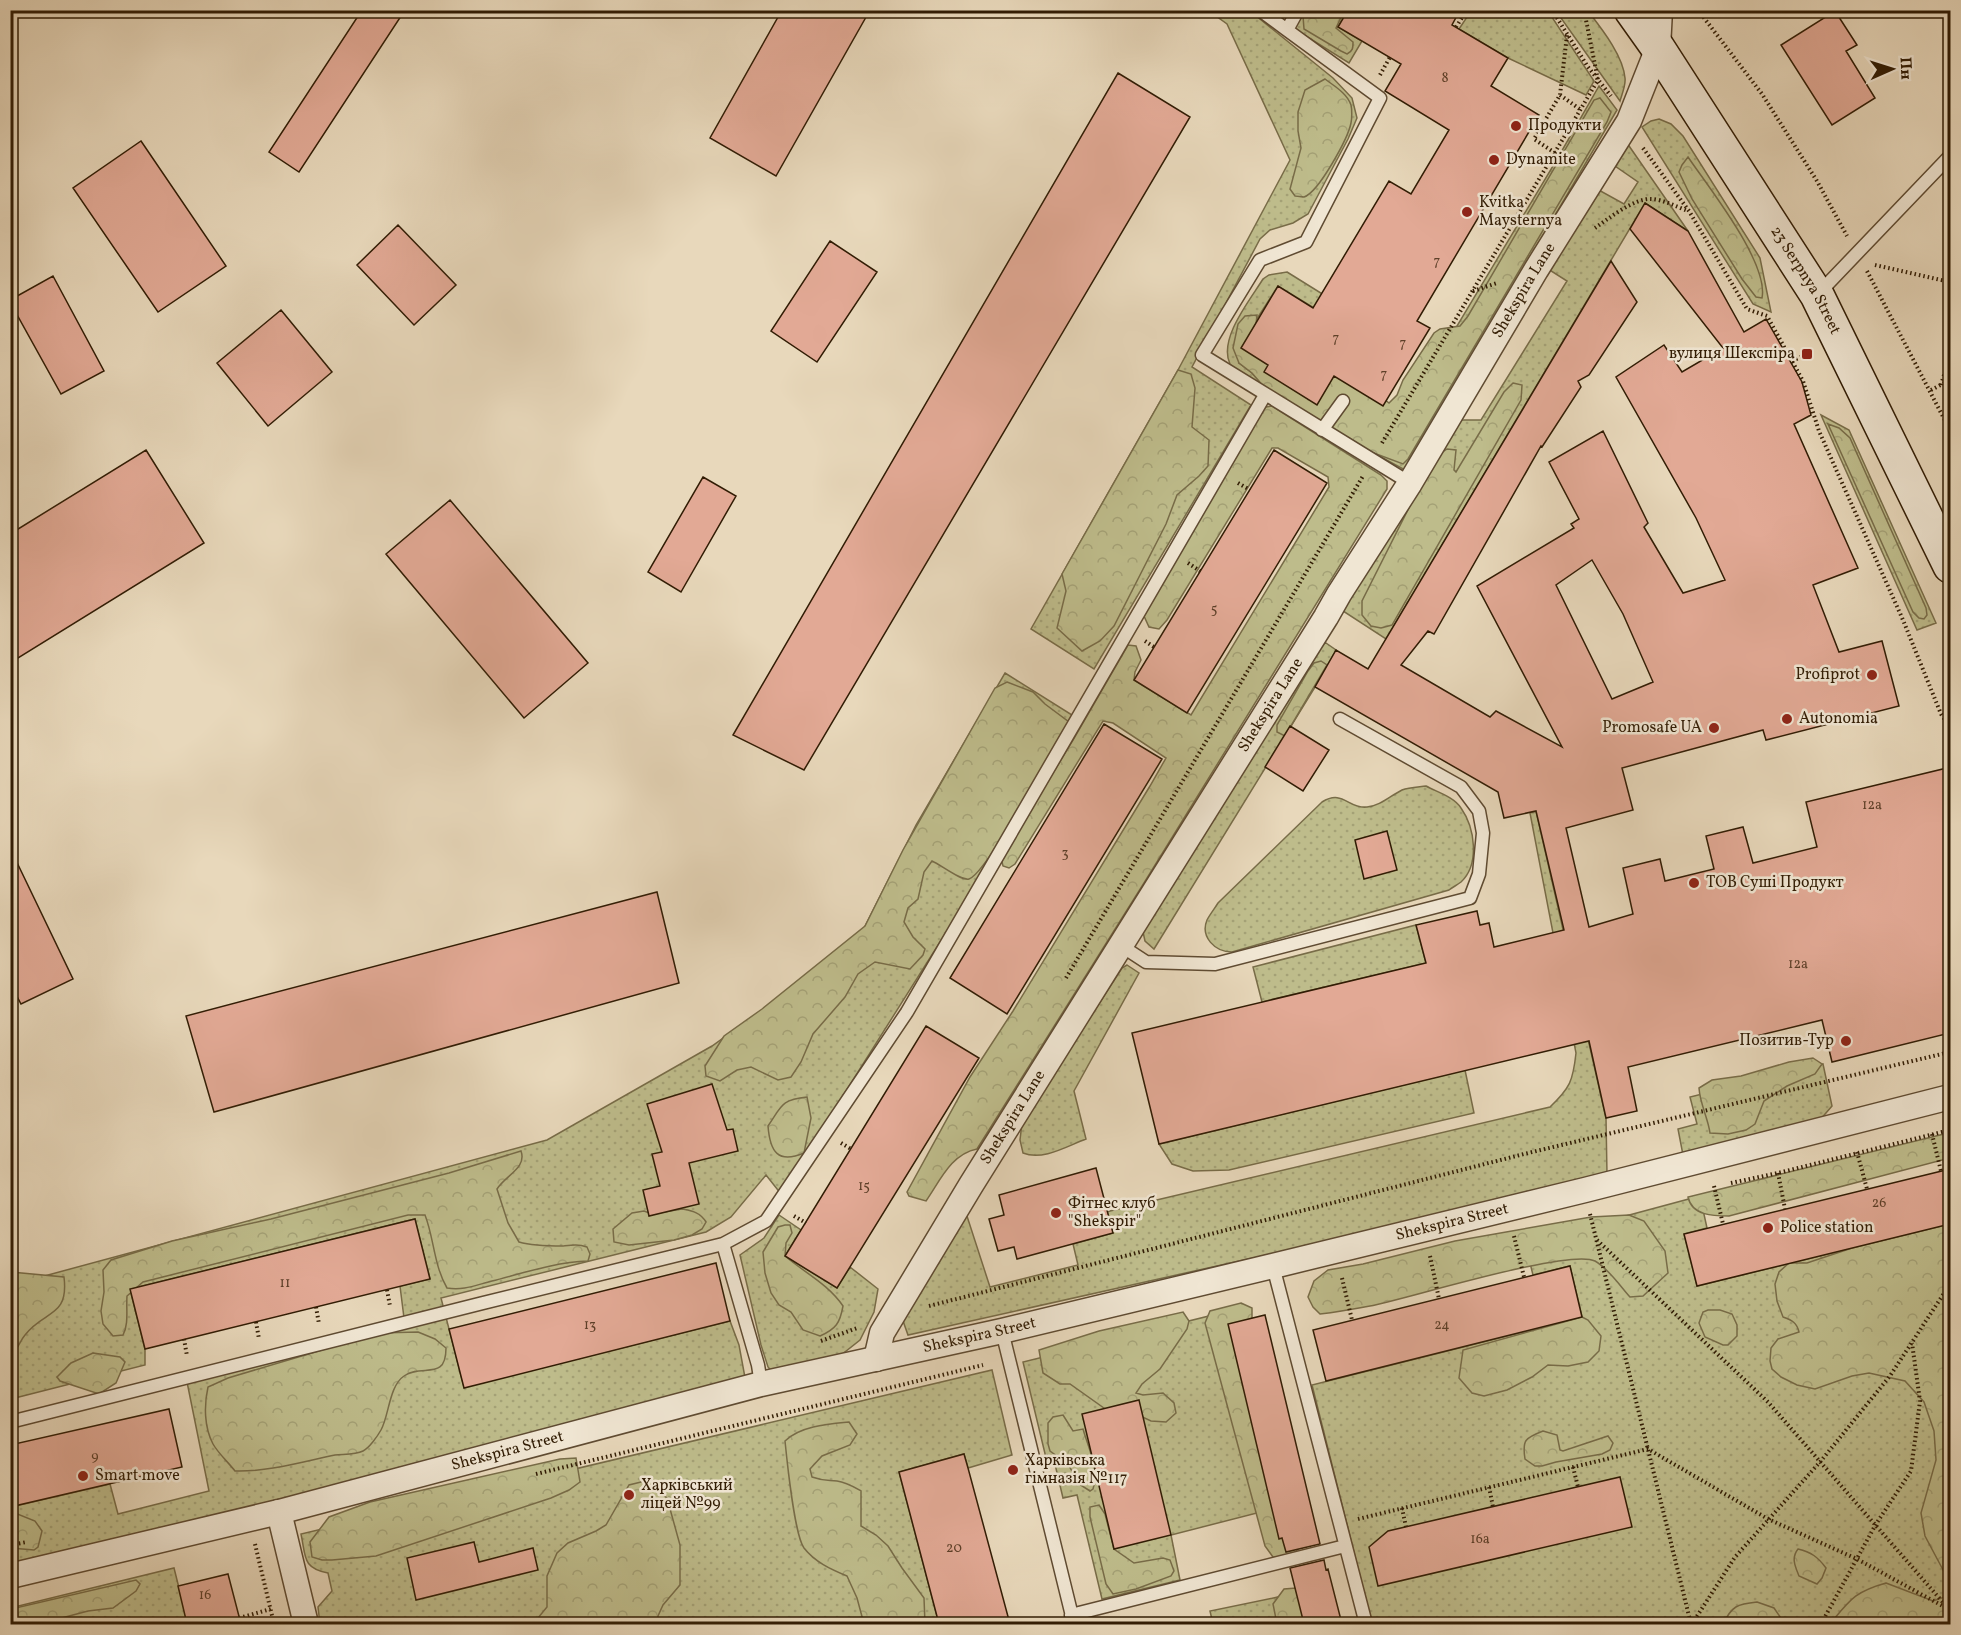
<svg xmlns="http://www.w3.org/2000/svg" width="1961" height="1635" viewBox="0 0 1961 1635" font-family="Vollkorn,serif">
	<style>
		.grass { fill: url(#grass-dots); stroke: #786c48; stroke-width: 1.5 }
		.forest { fill: url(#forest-crowns); stroke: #786c48; stroke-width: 1.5 }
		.building { fill: #e2a995; stroke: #311c04; stroke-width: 1.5; fill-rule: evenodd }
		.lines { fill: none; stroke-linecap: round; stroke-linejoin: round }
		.lane-casing { stroke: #5f4b32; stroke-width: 15 }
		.street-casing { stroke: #5f4b32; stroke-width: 27 }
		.secondary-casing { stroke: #311c04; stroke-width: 36 }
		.path { stroke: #311c04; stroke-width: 4; stroke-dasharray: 1.5 3; stroke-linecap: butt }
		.lane { stroke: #f0e6d3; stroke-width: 12 }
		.street { stroke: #f0e6d3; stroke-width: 24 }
		.secondary { stroke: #f0e6d3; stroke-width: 33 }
		.poi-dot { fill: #8f2418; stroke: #f0e6d3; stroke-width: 2 }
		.labels { text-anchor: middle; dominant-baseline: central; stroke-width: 5; stroke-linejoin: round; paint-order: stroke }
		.number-label { font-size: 14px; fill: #5d3f28 }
		.poi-label { font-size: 16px; fill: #311c04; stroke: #f0e6d3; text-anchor: start }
		.street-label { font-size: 16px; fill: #311c04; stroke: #f0e6d3 }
	</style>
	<defs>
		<pattern id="grass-dots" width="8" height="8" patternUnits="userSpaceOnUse" patternTransform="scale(1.5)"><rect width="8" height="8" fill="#bebc8b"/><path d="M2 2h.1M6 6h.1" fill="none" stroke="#a4a176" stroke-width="1.8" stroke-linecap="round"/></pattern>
		<pattern id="forest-crowns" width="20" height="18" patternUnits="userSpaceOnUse" patternTransform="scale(1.5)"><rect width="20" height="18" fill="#bebc8b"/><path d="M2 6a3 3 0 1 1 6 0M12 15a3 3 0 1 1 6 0" fill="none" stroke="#a4a176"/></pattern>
	</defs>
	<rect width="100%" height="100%" fill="#e8d8bb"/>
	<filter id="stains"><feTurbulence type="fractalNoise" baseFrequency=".00333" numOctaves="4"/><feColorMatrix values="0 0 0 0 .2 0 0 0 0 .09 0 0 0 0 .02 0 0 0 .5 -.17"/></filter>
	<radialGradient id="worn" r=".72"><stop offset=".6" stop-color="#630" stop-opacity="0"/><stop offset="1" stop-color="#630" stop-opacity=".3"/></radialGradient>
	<path class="grass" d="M1209,11h41l83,67 19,20 5,20 -9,21 -40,75 -15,9 -23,7 -10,9 -68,128 59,38 -157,264 -63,-40 147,-259 112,-210 -63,-136z
		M1303,11h45l-10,16 24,14 -13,22 -56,-35z
		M1471,11h77l46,70 -8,14 -78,-37 -49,-29z
		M1556,11h32c13,17 35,44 37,67 1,7 -3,16 -5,23z
		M1599,86l18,24 -212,360 -26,-14 177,-295z
		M1659,119l12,5 12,12 77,122 11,54 -18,-8 -111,-177 9,-6z
		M1627,143l61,88 -43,-28 -259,436 -43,-28 91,-153 20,-38h27l86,-139 -19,-12 49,-80 27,15 14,-22 -23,-16z
		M1287,272l58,36 -8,14 -59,-36 -22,34 -17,43 13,10 13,15c-10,-6 -29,-13 -35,-24 -12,-25 20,-64 33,-85l6,-4z
		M1821,415l28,15 87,193 -19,7z
		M1326,643l10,7 -21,37 -161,262 -9,-8 -2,-9 174,-287z
		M1005,673l75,47 -299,474 -15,-19 -35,42 -25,15 -265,66 23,89 266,-66 9,24 7,38 -735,186v-62l99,-23 8,30 91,-23 -22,-109 218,-56 -5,-40 30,-7 -15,-60 -285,70 15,60v16l-134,34v-114l536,-145 165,-94 145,-104 59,-117z
		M1426,786c11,6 28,11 35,22 14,20 19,56 0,74 -4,3 -8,5 -12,8l-217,62c-17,0 -32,-15 -25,-32 3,-6 8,-12 11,-17l104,-101c21,-13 26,7 45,5 13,-1 23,-11 35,-17 7,-3 16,-3 24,-4z
		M1536,811l70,307 1,56 -256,62 -443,99 -6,-17 64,-105 24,74 88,-22 -5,-21 40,-11 -6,-21 3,-1 440,-104c20,-19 23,-26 26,-54l-46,-240z
		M1416,925l10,38 -164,39 -9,-35z
		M1127,965l12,8 -65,118 12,48c-19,7 -43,22 -63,14l-3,-13 2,-17 100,-155z
		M1823,1064l9,42 -13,15 -136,34 -5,-26 19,-5 -7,-27z
		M1465,1070l9,43 -245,57 -36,1 -21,-7 -13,-20z
		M1700,1196l7,32 -23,6 13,52 253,-62v400h-564v-1l-14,1 -60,-239 270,-68 -12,-51 -37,9 -8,-32z
		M779,1215l22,15 -16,26 52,32 13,-21 28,22 -4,23 -14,28 -19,15 -67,19 -6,-7 -7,-22 -21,-90 24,-17z
		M1209,1316l48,197 -86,22 9,45 -78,19 -25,-104 -14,3 -9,-38 -7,2 -24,-100z
		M992,1370l20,85 -44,13 -4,-14 -65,18 40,152h-619l-2,-17 14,-16 -4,-18c-26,-5 -22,-16 -27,-39z
		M174,1568l14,56h-177l-1,-16z
		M1278,1597l6,27h-71l-3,-13z"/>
	<path class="forest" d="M1306,11h38l-8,17 17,14c0,6 0,9 -6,12l-6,-3 -37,-22 -1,-13z
		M1325,79c9,7 22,14 26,26 1,4 1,14 0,18 -3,15 -32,69 -47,74 -1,0 -8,-1 -9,-1l-5,-7 11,-41 -3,-17v-19l7,-22z
		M1600,98l11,14 -4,10 -199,337 -5,5 -40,-15 -98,-61 -13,-15 -13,-10 -6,-15 5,-24 7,-8 12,-1 -3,28 89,31 25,12 21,17 8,-8 6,-15 31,-47 6,-4 20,-3 8,-10 126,-216z
		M1688,157c21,31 81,106 74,141l-6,-1 -14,-18 -50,-80 -13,-27 3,-7z
		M1178,370l13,4 4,14 -3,39 17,13 -1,26 -9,10 -22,19 -11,29 -52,102 -14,15 -18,10 -25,-23 9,-37 -4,-17z
		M1513,383l9,2 -1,15 -129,225 -11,3 -10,-2 -9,-11v-14l72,-143 13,-9 9,1 -2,20 2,2 48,-80z
		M1272,406l109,69 6,6v8l-243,394 -167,266c-26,5 -37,32 -51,52l-17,-5 -2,-4 63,-115 43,-66 137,-225 16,-28 -53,-35 -10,-2 -88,143 -6,4 -6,-2 -2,-8 72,-118 55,-95 8,1 5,14 -6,12 -1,8 57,35 138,-228 -1,-10 -50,-29h-6l-105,172 -8,9 -10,-2 -5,-11 114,-203 8,-6z
		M1828,424l11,4 11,10 76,170 1,7 -3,4 -5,-1 -6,-6z
		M1321,661l6,4 -42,71 -8,-4v-7l31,-54 6,-8z
		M1007,682l26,10 12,12 24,18c-13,22 -83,153 -100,157 -8,2 -28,-14 -37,-18l-8,11 -6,27 -10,9 -4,14 9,15 12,12 -2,6 -13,14 -35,-7 -17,12 -13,23 -32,37 -12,28 -10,15 -13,3 -27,-13 -14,3 -17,11 -14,-5 -1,-10 19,-30 38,-27 103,-83 38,-76 92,-162z
		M1813,1058l9,6 -7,10 -28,12 -23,15 -9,23 -9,6 -18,4 -18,-1c-2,-15 -10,-29 -11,-45l13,-8 29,-4 48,-14z
		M807,1097l4,21 -7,35c-26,11 -34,-1 -36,-27 14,-20 12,-26 39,-29z
		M1944,1134h6v24l-221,58c-15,0 -37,0 -41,-19z
		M521,1151c6,17 -15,24 -24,38l11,34 11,19c14,4 30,4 44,4 9,-1 15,-2 24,1l3,7 -2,7c-32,1 -65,12 -96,20 -16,4 -29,10 -45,7 -13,-22 -13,-50 -22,-73h-17l-265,67 -16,14c-1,13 2,28 -4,39l-10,1 -10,-12 -2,-13 3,-19 -1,-22 8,-10 61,-19 99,-22 178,-46z
		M682,1209c10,2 18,3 24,13l-4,7 -10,6 -18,5 -45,5 -15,-3 -1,-13 19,-16 12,-2 8,3z
		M1629,1215l15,6 21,30 3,22 -25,23 -13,1c-10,-11 -21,-28 -35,-36 -26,-13 -188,38 -225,45 -16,3 -33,6 -50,8l-7,-7 -5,-10 6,-16 14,-11 35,-6 92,-23 136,-24z
		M1950,1224v359l-25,-47 -4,-23 15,-53 -2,-29 -10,-29 -19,-21 -36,-8 -17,3 -37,13 -18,-4 -16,-8 -9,-8 -2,-8 1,-13 7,-9 21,-7c-2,-9 -7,-12 -16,-15l-6,-16 -2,-17 4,-12 10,-9h18l45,-15z
		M785,1225h5l2,8 -6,10 -1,13c20,17 43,28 58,50 -3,17 -7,23 -23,30l-17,-6 -12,-18 -12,-7 -8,-12 -6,-20 -2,-21 15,-25z
		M11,1272l53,5c5,41 -20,33 -39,58 -6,7 -6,14 -14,19z
		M1241,1303l11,5v25l52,200 -9,22 -11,3 -11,-1 -8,-11 -60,-223 5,-12z
		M1708,1310h12l12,4 5,11v11l-9,9h-5l-18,-8 -6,-14 4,-11z
		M1183,1312l6,9 -2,8 -27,40 -18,15 -6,9 7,2 20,-2 11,10 2,10 -10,9 -15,-1 -17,-8h-23l-41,-29h-10l-17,-11 -4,-23 60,-19z
		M1582,1317l6,3 13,16 -2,15 -11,11 -20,4 -20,-1 -16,12 -25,13 -23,6 -12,-3 -13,-15 4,-28z
		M418,1332l17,7 11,9c0,34 -24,15 -42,28 -15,10 -15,40 -23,54 -4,7 -12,18 -18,21 -8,4 -20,3 -28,4 -33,7 -67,17 -100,16 -7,-9 -17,-18 -22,-27 -9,-17 -9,-39 -5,-57l20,-9 151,-45z
		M93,1353l27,4 5,5 -9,21 -17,11 -39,-13 -3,-4 14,-14z
		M1063,1415l10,16 10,-2c5,18 17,42 10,60l-3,2 -11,-7 -11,-20 -18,-13 -2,-7v-21l5,-6z
		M849,1422l8,12 -7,11 -28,11 -12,13 2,8c11,4 15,3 25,4 9,1 17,6 24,10v35l15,9 12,11 14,22 22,30 1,26h-61l-7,-26 -10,-22c-17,-7 -32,-14 -43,-28 -9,-12 -17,-87 -19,-107 15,-15 43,-17 64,-19z
		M1543,1431l14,4 3,15 3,1 45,-15 5,7 -3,7 -8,4 -46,8 -14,4h-7l-10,-7c-3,-19 0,-21 18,-28z
		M576,1458l4,24 -11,8 -18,8 -175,58 -44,4h-10l-10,-3 -2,-15 19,-25 41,-15 190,-43z
		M645,1481l22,17 13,47v40l-17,20 -5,11 -1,8h-124l14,-17v-31l10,-23 11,-10 28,-12 10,-6 23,-40z
		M1099,1505l6,9 9,35 20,14 29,-5 7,2 4,11 -3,5 -35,13 -23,5 -7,-10 -16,-67v-10z
		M10,1511l25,10 7,10 -4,16 -4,3 -23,-2z
		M1798,1549c13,3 20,8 28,19l-4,10 -5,6 -18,-8c-4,-10 -8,-18 -1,-27z
		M136,1580l4,4 -4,7 -23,17 -25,3 -49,13h-28v-15z
		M1886,1583l47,18 17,-6v29h-120c20,-24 24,-32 56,-41z
		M1296,1588l12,13 8,23h-39l-4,-20 11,-15z
		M1757,1602l17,6 11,16h-62c9,-18 14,-20 34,-22z"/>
	<path class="building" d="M362,10h43l-106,162 -30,-20z
		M782,10h88l-94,166 -66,-38z
		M1348,10h112l-8,15 56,33 -17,28 48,29 -122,206 13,7 -47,78 -49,-30 -17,29 -53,-33 4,-7 -27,-17 37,-62 35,22 76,-127 22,13 38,-64 -64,-39 16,-27 -63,-37z
		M1835,11l22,34 -11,6 29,47 -43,27 -51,-80z
		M1118,73l72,44 -386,653 -71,-35z
		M141,141l85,125 -68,46 -85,-124z
		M1645,203l43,28 56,101 22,-13 36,63 9,33 -17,9 64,144 -45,17 26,67 43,-11 17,65 -133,34 -3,-10 -141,38 11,42 -67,18 23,99 44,-13 -10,-46 37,-9 5,22 49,-12 -8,-33 37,-9 10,36 64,-16 -11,-45 141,-34 3,14v251l-118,29 -10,-42 -194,47 9,44 -31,7 -17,-77 -430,103 -27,-111 294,-70 -10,-38 61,-14 3,14 9,-2 5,24 70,-17 -28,-119 -32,7 -6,-26 -183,-105 21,-37 32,19 243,-408 26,41 -48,73 -11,6 3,6 -39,60 -1,-1 -107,188 -6,-3 -27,34 89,52 6,-6 66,36 -85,-161 97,-58 -3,-4 8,-5 -30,-57 54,-31 45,92 -4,4 39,66 42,-13 -29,-62 -80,-141 48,-32 18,27 41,-24 -93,-119zM1592,560l31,54 30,68 -41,17 -56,-114z
		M398,225l58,60 -42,40 -57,-60z
		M830,241l47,31 -60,90 -46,-31z
		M53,276l51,95 -43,23 -51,-92v-2z
		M281,310l51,62 -64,54 -51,-63z
		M146,450l58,93 -194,120v-129z
		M1274,450l53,33 -140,230 -53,-33z
		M703,477l33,19 -55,96 -33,-20z
		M450,500l138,163 -64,55 -138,-164z
		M1104,724l58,35 -155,255 -57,-36z
		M1290,726l39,24 -26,41 -38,-24z
		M1387,831l10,39 -33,9 -9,-39z
		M10,848l63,131 -52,25 -11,-21z
		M657,892l22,91 -465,129 -28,-96z
		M926,1026l53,32 -142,230 -52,-32z
		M712,1084l15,46 6,-1 5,22 -49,12 10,41 -50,12 -6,-26 17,-4 -8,-32 10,-2 -15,-48z
		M1096,1168l17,65 -96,26 -3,-12 -16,4 -9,-32 15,-4 -5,-20z
		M1950,1169v55l-253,62 -13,-52z
		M415,1219l15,60 -285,70 -15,-60z
		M716,1263l14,58 -266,67 -15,-59z
		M1570,1266l12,51 -256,64 -13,-51z
		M1265,1315l55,229 -34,8 -4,-14 -3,1 -51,-215z
		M1139,1400l32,135 -57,14 -32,-135z
		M169,1409l13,58 -172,40v-62z
		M964,1454l4,14 42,156h-71l-40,-152z
		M1620,1477l12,50 -254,59 -9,-39 19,-16z
		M474,1542l5,20 54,-14 5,22 -122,30 -9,-42z
		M1324,1560l2,10 2,-1 14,55h-38l-14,-56z
		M228,1574l13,50h-54l-9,-38z"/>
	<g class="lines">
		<defs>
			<path id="lane" d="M1260,10l27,20
				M1298,10l-11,20 93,68 -74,144 -46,18 -58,95 208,128
				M1818,294l132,-138
				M1322,430l21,-29
				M1120,945l26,17 69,2 255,-66 9,-24 4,-41 -4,-22 -18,-24 -121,-68
				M723,1244l35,121 3,19
				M1273,1266l93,358
				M1002,1331l72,293
				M10,1422l473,-119 240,-59 43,-23 141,-209 358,-617
				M1071,1615l274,-69"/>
			<g id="street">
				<path id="s1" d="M876,1359l6,-26 89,-148 355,-568 13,-23 71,-111 126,-213 93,-149 29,-73 2,-38"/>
				<path d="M279,1512l27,112"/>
				<path id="s2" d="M10,1576l269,-64 482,-128 241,-53 271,-65 312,-76 365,-93"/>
			</g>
			<g id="secondary">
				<path id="s3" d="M1631,10l27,38 159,247 133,271"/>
			</g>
		</defs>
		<use href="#lane" class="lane-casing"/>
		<use href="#street" class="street-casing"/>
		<use href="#secondary" class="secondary-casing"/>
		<path class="path" d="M1552,10l36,57 23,29
			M1698,10l64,84 55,87 30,55
			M1948,10l2,7
			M1553,13l31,-2
			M1456,27l11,-17
			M1380,75l10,-18
			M1560,95l21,15
			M1643,148l46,63 58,98 20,7 36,65 16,50 84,189 38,94 9,13
			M1555,153l-21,-14 26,-44 7,-60
			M1595,228c13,-9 39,-30 56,-29 11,0 26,8 37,12
			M1875,265l75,17
			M1867,271l83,159
			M1473,291l24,-8
			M1792,361l15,-7
			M1941,385l9,-30
			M1931,390l19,-10
			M1382,443l216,-363 -14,-70
			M1238,483l12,7
			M1188,563l12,8
			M1145,641l9,6
			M1066,978l297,-502
			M1932,1134l9,37
			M841,1143l10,6
			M1857,1152l10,37
			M1778,1173l7,36
			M1731,1183l47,-10 172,-43
			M1714,1186l9,38
			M1590,1214l101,410
			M794,1216l12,7
			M1514,1236l10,41
			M1597,1240l171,162 179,205
			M1430,1256l9,43
			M1342,1278l10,42
			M387,1290l3,16
			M929,1306l595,-152 426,-102
			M316,1307l3,17
			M256,1322l3,17
			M184,1339l3,17
			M821,1341l36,-13
			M1573,1467l5,20
			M536,1474l447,-109
			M1489,1487l4,20
			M1402,1508l4,19
			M1358,1519l290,-70 120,70 89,40 93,51
			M255,1544l19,80
			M10,1545l17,-3
			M239,1618l32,-9
			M1692,1624l43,-67 85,-95 70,-86 60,-92
			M1821,1624l55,-100 35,-53 9,-70 -8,-58"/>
		<use href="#lane" class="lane"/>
		<use href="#street" class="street"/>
		<use href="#secondary" class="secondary"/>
	</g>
	<g class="poi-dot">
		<circle cx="1516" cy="126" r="6"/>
		<circle cx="1494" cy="160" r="6"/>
		<circle cx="1467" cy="212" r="6"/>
		<rect x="1801" y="348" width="12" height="12" rx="3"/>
		<circle cx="1872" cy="675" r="6"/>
		<circle cx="1787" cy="719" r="6"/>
		<circle cx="1714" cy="728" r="6"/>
		<circle cx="1694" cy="883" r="6"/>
		<circle cx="1846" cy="1041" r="6"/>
		<circle cx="1056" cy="1213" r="6"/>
		<circle cx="1768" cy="1228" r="6"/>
		<circle cx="1013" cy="1470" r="6"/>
		<circle cx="83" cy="1476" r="6"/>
		<circle cx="629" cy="1495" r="6"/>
	</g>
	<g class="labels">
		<g class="number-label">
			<text x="1445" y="78">8</text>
			<text x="1437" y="261">7</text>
			<text x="1336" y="338">7</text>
			<text x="1403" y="343">7</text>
			<text x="1384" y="374">7</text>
			<text x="1214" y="609">5</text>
			<text x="1872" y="805">12а</text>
			<text x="1065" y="853">3</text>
			<text x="1798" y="964">12а</text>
			<text x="864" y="1186">15</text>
			<text x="1879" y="1203">26</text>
			<text x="285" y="1283">11</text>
			<text x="590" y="1325">13</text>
			<text x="1442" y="1325">24</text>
			<text x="95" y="1456">9</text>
			<text x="1480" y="1539">16а</text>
			<text x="954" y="1548">20</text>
			<text x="205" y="1595">16</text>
		</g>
		<g class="poi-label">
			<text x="1528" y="126">Продукти</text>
			<text x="1506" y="160">Dynamite</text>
			<text x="1479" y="203">Kvitka<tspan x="1479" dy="18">Maysternya</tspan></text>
			<text x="1795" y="354" text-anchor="end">вулиця Шекспіра</text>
			<text x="1860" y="675" text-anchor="end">Profiprot</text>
			<text x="1799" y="719">Autonomia</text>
			<text x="1702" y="728" text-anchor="end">Promosafe UA</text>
			<text x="1706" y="883">ТОВ Суші Продукт</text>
			<text x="1834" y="1041" text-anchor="end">Позитив-Тур</text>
			<text x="1068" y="1204">Фітнес клуб<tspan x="1068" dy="18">"Shekspir"</tspan></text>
			<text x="1780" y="1228">Police station</text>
			<text x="1025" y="1461">Харківська<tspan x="1025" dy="18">гімназія №117</tspan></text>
			<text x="95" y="1476">Smart move</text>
			<text x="641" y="1486">Харківський<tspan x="641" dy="18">ліцей №99</tspan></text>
		</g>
		<g class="street-label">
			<text stroke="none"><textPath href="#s3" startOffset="322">23 Serpnya Street</textPath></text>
			<text stroke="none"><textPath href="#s1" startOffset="1251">Shekspira Lane</textPath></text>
			<text stroke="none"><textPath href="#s1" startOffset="765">Shekspira Lane</textPath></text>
			<text stroke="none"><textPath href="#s1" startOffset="279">Shekspira Lane</textPath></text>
			<text stroke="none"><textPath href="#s2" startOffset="1485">Shekspira Street</textPath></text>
			<text stroke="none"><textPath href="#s2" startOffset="999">Shekspira Street</textPath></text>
			<text stroke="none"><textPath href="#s2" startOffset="513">Shekspira Street</textPath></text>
		</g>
	</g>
	<rect width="1961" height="1635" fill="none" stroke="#e8d8bb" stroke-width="36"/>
	<rect x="12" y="12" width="1937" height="1611" fill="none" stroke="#311c04" stroke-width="3"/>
	<rect x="18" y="18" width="1925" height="1599" fill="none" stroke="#311c04" stroke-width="1.5"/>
	<g transform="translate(1892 69) rotate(87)" stroke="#f0e6d3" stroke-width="4.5" paint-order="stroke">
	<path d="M0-4.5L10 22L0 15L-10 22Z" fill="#311c04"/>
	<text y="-9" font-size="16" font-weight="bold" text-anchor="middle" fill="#311c04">Пн</text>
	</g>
	<rect width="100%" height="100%" filter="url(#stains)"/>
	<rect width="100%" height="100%" fill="url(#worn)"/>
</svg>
